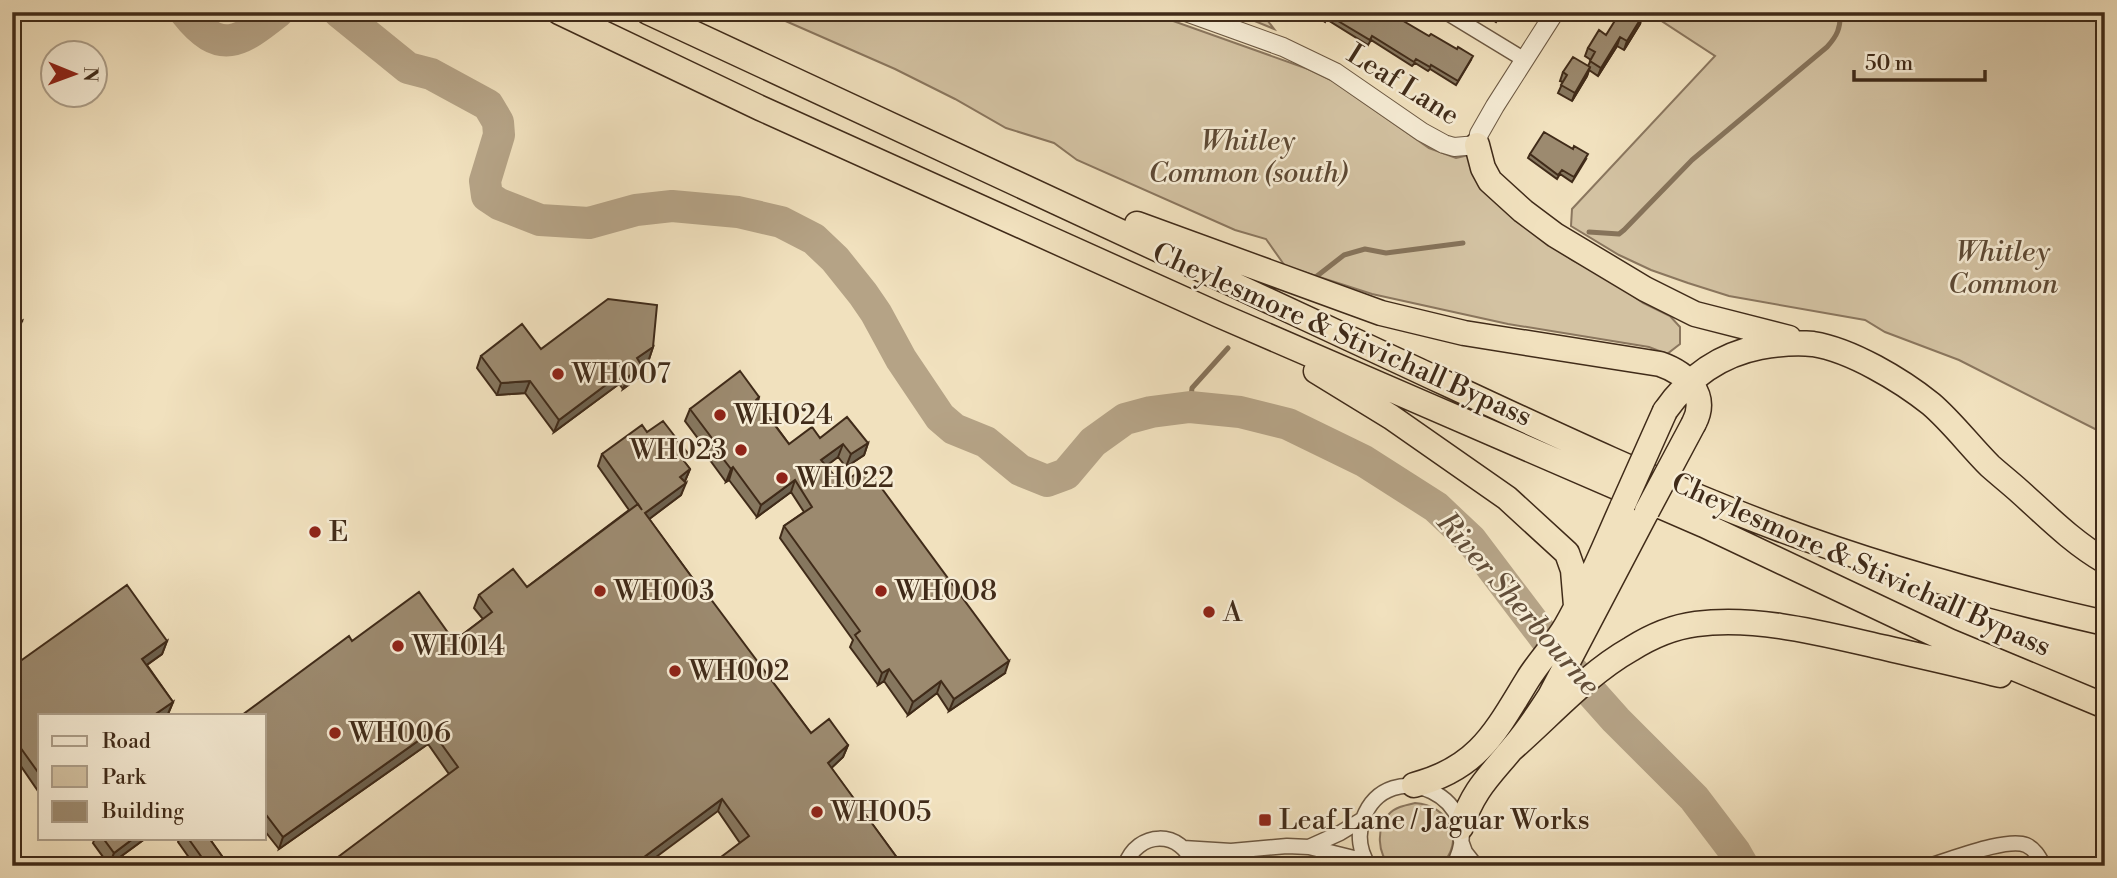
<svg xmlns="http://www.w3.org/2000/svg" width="2117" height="878" viewBox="0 0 2117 878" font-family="'Libre Bodoni',serif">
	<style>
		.green { fill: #d3c2a2; stroke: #8a765e; stroke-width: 2 }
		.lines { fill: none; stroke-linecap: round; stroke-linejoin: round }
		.stream { stroke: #86735a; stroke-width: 5 }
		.river { stroke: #b5a386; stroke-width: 32 }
		.minor-casing { stroke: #6c5842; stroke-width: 17 }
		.tertiary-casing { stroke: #6c5842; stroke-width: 20 }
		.trunk-casing { stroke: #402b19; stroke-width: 27 }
		.minor { stroke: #f6ecd5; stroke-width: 14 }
		.tertiary { stroke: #f6ecd5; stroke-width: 18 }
		.trunk { stroke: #f1e1be; stroke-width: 24 }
		.trunk-bridge-casing { stroke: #402b19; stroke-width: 27; stroke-linecap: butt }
		.trunk-bridge { stroke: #f1e1be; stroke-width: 24 }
		.wall { fill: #86775f; stroke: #402b19; stroke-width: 2 }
		.shaded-wall { fill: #6d614e; stroke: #402b19; stroke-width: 2 }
		.building { fill: #9c8a6f; stroke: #402b19; stroke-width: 2 }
		.poi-dot { fill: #8f2418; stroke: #f6ecd5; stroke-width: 2.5 }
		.labels { text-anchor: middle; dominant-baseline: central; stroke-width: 5; stroke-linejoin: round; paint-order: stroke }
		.street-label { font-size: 28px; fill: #402b19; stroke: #f6ecd5 }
		.park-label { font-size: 28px; font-style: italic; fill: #5d4934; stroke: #f6ecd5 }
		.poi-label { font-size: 28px; fill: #402b19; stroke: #f6ecd5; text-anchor: start }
		.water-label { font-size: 30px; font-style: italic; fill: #634f3a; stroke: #f6ecd5 }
	</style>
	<rect width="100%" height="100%" fill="#f1e1be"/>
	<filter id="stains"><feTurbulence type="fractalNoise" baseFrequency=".00286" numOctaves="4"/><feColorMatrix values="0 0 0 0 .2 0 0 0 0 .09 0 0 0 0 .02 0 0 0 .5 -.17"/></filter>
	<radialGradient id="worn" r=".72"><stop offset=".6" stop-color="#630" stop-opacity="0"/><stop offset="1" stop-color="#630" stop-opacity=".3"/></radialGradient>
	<path class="green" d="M765,12h383l160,57 25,12 96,67 27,10 13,-3 52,68 51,37 37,19 34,24 27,13 10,11v17l-13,10 -18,-7 -141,-23 -136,-30 -87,-28 -19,-27 -31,-9 -158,-70 -23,-17 -48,-15 -51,-29 -60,-30z
		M1233,12h28l13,17z
		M1662,12h443v419l-10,-2 -136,-69 -74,-28 -20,-12 -136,-24 -41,-13 -37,-13 -32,-15 -48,-29 1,-17 143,-153 -61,-40z
		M1415,803c34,2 52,38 25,63h-49c-14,-12 -15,-38 -2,-52 6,-7 17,-9 26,-11z"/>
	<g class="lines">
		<path class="stream" d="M1589,232l30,2 5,-4 68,-70 135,-113c10,-11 14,-19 13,-35
			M1317,276l27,-21 21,-6 21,4 77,-10
			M1190,407l2,-19 36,-40"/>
		<path class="river" d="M185,12c35,45 55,30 93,0
			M339,12l69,56 23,6 57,31 10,17 1,13 -14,46 2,15 12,8 41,16 49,3 47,-13 36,-4 66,6 43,10 33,17 21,20 28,35 13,19 25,46 39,58 14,12 32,13 34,28 27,11 19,-7 27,-32 32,-23 26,-7 39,-5 50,5 48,12 76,37 72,46 35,33 87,115 58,65 78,78 41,54 8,14"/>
		<defs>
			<path id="minor" d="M1446,12l79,48
				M1461,841l4,11 11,14
				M1309,847l31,-14 23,-14
				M1183,848l48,3 56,-5 22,1 57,14
				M1125,866c12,-36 57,-37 69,0
				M1211,866l20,-15
				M1369,866c-9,-14 -12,-31 -6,-47 25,-68 129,-21 90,47
				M1928,866c22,-6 79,-29 98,-21 9,4 13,12 18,21"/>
			<path id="tertiary" d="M1186,12l97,35 52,25 87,60 22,12 10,3 23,-2 2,-11 16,-28 60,-94"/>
			<path id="trunk" d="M559,12l201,96 459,207 485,210 245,116 156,65
				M648,12c236,110 471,221 707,329 139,64 278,133 422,187 106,40 217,70 328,95
				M1477,145l6,23 7,13 33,30 32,24 90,54 50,25 94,24
				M1137,224l244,89 83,20 196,31c26,9 49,30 34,59
				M1316,371l75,46 116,81 60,55 6,17 3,36
				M1665,411c23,-33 54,-56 95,-64 17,-3 35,-5 53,-3 38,6 88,36 118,60 21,18 39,42 59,62 9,8 19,16 28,24 28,25 54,52 87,71
				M1512,749c39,-34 75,-75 119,-100 19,-12 42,-22 65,-25 63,-8 128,10 190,24 38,9 76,17 114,27
				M1414,785c65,-17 82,-54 114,-106 11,-18 27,-34 38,-53 22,-38 39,-81 57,-121
				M1461,827c13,-39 29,-51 54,-82 13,-15 24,-32 35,-49l97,-185"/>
		</defs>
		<use href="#minor" class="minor-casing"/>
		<use href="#tertiary" class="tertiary-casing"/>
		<use href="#trunk" class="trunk-casing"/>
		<use href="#minor" class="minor"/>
		<use href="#tertiary" class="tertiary"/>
		<use href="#trunk" class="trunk"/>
		<defs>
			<path id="trunk-bridge" d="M1623,505l42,-94
				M1647,511l47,-88"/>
		</defs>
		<use href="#trunk-bridge" class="trunk-bridge-casing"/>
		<use href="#trunk-bridge" class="trunk-bridge"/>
	</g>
	<path class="wall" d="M1310,12h69l92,48 -15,25 -26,-16 -2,2 -13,-8 -3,3 -41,-26 -3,5 -42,-26 -1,3z
		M1482,12h21l-7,10z
		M1626,18l14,6 -16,26 -7,-4 -19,30 -9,-6 -2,6 -15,25 -14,-8 5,-11 -3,-1 3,-9 25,-6 3,-6 -6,-4 3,-8 18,-13z
		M1530,154l56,5 -14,23 -12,-8 -3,5 -29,-21z
		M653,347l-4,12 -8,5 1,2 -4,12 -15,11 -4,-5 -65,48 -29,-39 -28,2 -20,-27 4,-12 60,-7z
		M759,397l-1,5 31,42 31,-6 48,5 -4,12 -18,12 -8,-10 -12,9 179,207 -56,38 -12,-18 -29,22 -24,-34 -6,4 -28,-38 3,-7 -73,-102 4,-12 20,-14 -13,-20 -34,25 -28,-37 -3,2 -19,-26 1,-4 -23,-31 5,-12z
		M647,432l39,32 4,5 -5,12 -4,14 -32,24 50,68 112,146 37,12 -5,12 -12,11 72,98 -163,-23 -22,-32 -269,-37 -21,-30 -149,105 -15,-19v-115l88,-74h102l29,-22 -9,-11 5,-13 48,-8 102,-77 -31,-44 4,-12z
		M167,641l-5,13 -15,11 26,37 -5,12 -128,1v79l-24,-35 -4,2v-94z
		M95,838h51l-37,27 -16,-22z
		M180,838h29l20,28h-34l-17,-24z"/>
	<path class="shaded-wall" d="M1643,15l-3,9 -16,26 3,-9z
		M1620,37l-3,9 -19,30 3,-8z
		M1590,67l-3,9 -15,25 3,-8z
		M22,321l-5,12 -5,3v-9z
		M653,347l-4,12 -16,11 4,-12z
		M642,366l-4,12 -15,11 5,-12z
		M623,372l-4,12 -65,48 5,-12z
		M530,381l-5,12 -28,2 4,-12z
		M868,443l-4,12 -18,12 5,-13z
		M843,444l-5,13 -21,16 4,-13z
		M733,467l-4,13 -3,2 5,-13z
		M690,469l-5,12 -9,8 4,-12z
		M795,480l-4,12 -34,25 4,-12z
		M686,483l-5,12 -41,31 5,-13z
		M167,641l-5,13 -24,17 4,-12z
		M1009,661l-4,12 -56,38 5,-12z
		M889,669l-5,12 -6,4 4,-12z
		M941,681l-4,12 -29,22 5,-13z
		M173,702l-5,12 -1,1h-13z
		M432,731l-4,13 -149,105 4,-12z
		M848,745l-5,12 -20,19 5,-13z
		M20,747l-4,12 -4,2v-9z
		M722,799l-4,12 -74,55h-12z
		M18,827l-5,12 -1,1v-9z
		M134,838h12l-37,27 5,-12z"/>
	<path class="building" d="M1318,12h61l6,4 3,-4 41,24 2,-2 26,15 1,-2 15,9 -15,25 -27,-16 -1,2 -14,-8 -2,3 -42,-26 -2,4 -42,-25 -2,3z
		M1488,12h14l-4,6z
		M1629,12h9l5,3 -16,26 -7,-4 -19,31 -11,-7 5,-9 -7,-4 11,-18 7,5 13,-21 7,4z
		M1573,57l17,10 -15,26 -14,-8 6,-10 -4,-3z
		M1544,132l29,17 1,-3 14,8 -14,23 -12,-7 -4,5 -28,-21z
		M608,299l49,6 -4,42 -16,11 5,8 -14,11 -5,-5 -64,48 -29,-39 -29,2 -20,-27 41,-32 19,25z
		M12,307l10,14 -10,6z
		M740,371l19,26 -3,3 33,44 23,-17 8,11 27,-21 21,26 -17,11 -8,-10 -22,16 20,24 25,-17 143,194 -55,38 -13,-18 -28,21 -24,-33 -7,4 -27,-38 5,-4 -76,-105 28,-19 -17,-27 -34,25 -28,-38 -2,2 -20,-26 3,-2 -24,-32z
		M663,421l27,35 -6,5 6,8 -10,8 6,6 -41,30 54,74 2,-1 110,147 18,-14 19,26 -20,18 75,103h-194l40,-30 -27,-37 -90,67h-306l132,-99 -26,-36 -149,106 -19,-25v-97h-22l107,-79 3,5 67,-49 35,49 38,-29 -13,-17 34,-26 14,18 111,-83 4,6 -40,-56 40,-29 5,7z
		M127,585l40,56 -25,18 31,43 -19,13h-114v60l-20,-28 -8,5v-85z
		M12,819l6,8 -6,4z
		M103,838h31l-20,15z
		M188,838h21l20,28h-21z"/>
	<g class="poi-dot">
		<circle cx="558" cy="374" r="7"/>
		<circle cx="720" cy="415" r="7"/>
		<circle cx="741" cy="450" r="7"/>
		<circle cx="782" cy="478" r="7"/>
		<circle cx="315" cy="532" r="7"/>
		<circle cx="600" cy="591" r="7"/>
		<circle cx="881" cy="591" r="7"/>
		<circle cx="1209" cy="612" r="7"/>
		<circle cx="398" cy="646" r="7"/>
		<circle cx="675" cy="671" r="7"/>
		<circle cx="335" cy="733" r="7"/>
		<circle cx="817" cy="812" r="7"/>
		<rect x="1258" y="813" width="14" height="14" rx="3.5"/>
	</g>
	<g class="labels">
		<g class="street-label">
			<text transform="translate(1403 85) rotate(32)">Leaf Lane</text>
			<text transform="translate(1342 335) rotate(24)">Cheylesmore &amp; Stivichall Bypass</text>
			<text transform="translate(1861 565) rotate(24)">Cheylesmore &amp; Stivichall Bypass</text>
		</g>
		<g class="park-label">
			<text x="1248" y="141">Whitley<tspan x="1248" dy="32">Common (south)</tspan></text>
			<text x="2003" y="252">Whitley<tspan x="2003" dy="32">Common</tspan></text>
		</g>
		<g class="poi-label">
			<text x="572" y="374">WH007</text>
			<text x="734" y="415">WH024</text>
			<text x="727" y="450" text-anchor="end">WH023</text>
			<text x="796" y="478">WH022</text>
			<text x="329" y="532">E</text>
			<text x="614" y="591">WH003</text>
			<text x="895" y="591">WH008</text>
			<text x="1223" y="612">A</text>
			<text x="412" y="646">WH014</text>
			<text x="689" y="671">WH002</text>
			<text x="349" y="733">WH006</text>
			<text x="831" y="812">WH005</text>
			<text x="1279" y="820">Leaf Lane / Jaguar Works</text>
		</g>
		<g class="water-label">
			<text transform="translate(1518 604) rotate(49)">River Sherbourne</text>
		</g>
	</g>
	<rect width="2117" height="878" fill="none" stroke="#f1e1be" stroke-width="42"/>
	<rect x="14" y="14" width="2089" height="850" fill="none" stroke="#402b19" stroke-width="3.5"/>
	<rect x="21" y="21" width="2075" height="836" fill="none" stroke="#402b19" stroke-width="2"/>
	<rect x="38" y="714" width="228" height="126" fill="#f6ecd5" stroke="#ad9f8a" stroke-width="2"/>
	<rect x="52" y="736" width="35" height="10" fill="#f6ecd5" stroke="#ad9f8a" stroke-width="2"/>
	<text x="102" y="748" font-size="21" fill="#402b19">Road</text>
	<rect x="52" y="766" width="35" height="21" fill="#d3c2a2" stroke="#ad9f8a" stroke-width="2"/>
	<text x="102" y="784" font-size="21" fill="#402b19">Park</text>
	<rect x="52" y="801" width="35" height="21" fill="#9c8a6f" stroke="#ad9f8a" stroke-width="2"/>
	<text x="102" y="818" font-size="21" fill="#402b19">Building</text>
	<g transform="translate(74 74) rotate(91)"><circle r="33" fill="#f6ecd5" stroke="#ad9f8a" stroke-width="2"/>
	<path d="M0-5L12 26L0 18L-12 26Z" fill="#8f2418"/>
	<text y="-10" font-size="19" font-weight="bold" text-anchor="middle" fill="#402b19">N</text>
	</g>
	<path d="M1854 70v10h131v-10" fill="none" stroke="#402b19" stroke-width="3.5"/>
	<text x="1865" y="70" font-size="21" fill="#402b19" stroke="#f6ecd5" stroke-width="5" paint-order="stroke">50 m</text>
	<rect width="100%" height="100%" filter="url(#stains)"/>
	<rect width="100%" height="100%" fill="url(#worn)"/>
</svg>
